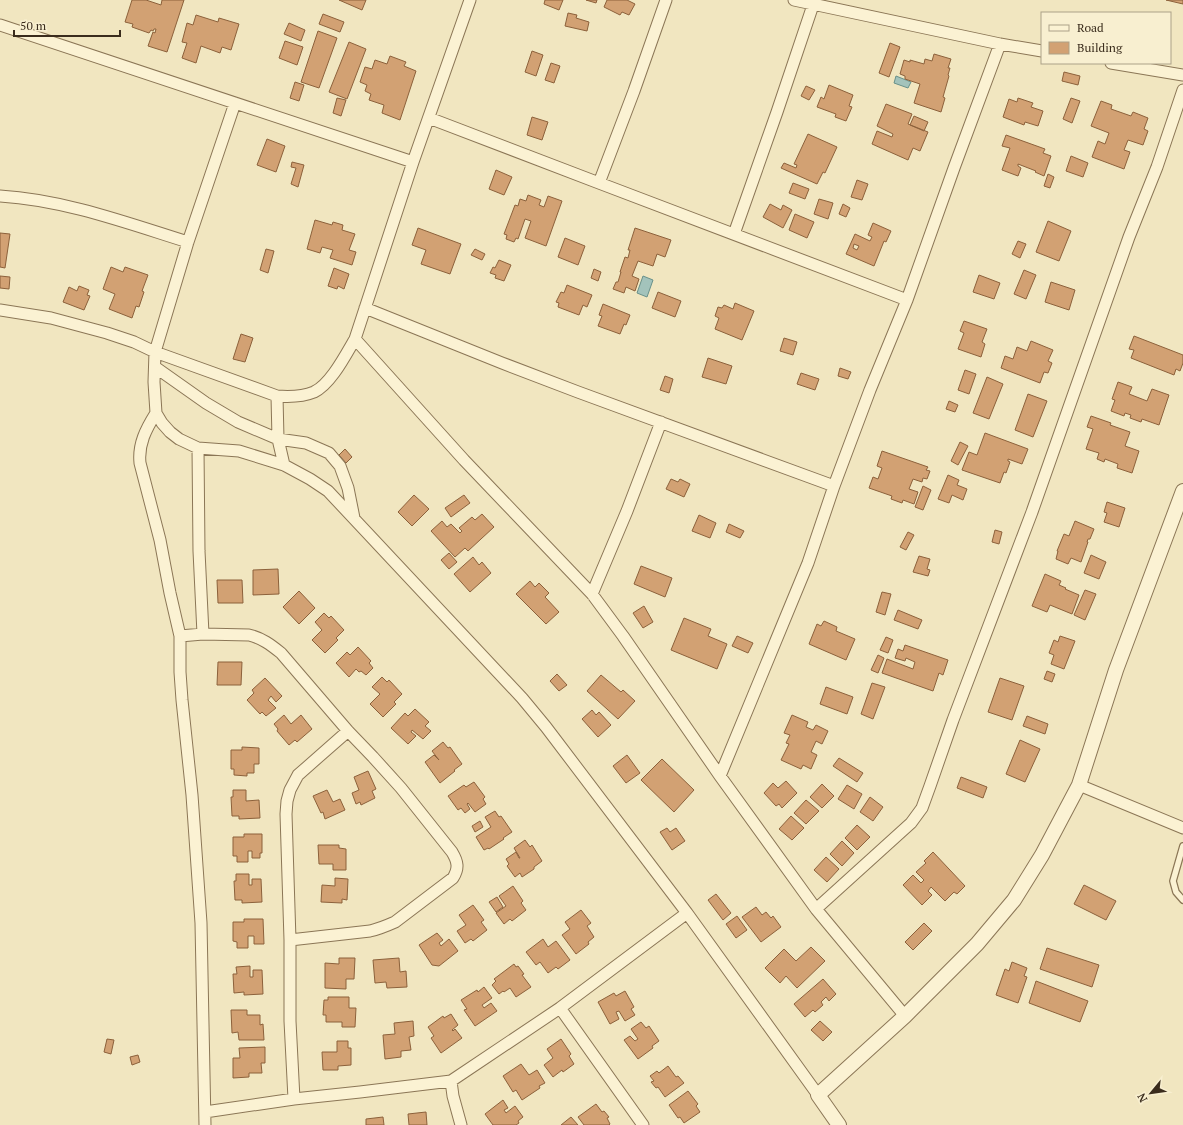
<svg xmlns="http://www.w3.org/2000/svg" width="1183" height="1125" viewBox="0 0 1183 1125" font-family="'PT Serif',serif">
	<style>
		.water { fill: #a3c3bb; stroke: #69918a }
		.building { fill: #d2a173; stroke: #8c613b; fill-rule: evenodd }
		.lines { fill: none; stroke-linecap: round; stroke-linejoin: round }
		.service-casing { stroke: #8b7656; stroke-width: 8 }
		.minor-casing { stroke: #8b7656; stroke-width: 13 }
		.tertiary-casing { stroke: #8b7656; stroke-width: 16 }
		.service { stroke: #fbf2d3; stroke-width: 5.5 }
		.minor { stroke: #fbf2d3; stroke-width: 11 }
		.tertiary { stroke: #fbf2d3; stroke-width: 14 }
	</style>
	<rect width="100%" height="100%" fill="#f1e6c0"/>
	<path class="water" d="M896,76l15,6 -3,6 -14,-5z
		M643,276l10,4 -6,17 -10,-4z"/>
	<path class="building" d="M132,0h14l15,5 1,-5h22l-17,52 -19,-6 5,-14 2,1 1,-4h-2l-1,2 -2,-1 -2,3 -17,-6 1,-3 -8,-2z
		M339,0h27l-4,10z
		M545,0h18l-4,10 -15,-6z
		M586,0h11l-1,3z
		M607,0h20l8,4 -6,11 -7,-3 -2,3 -16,-8z
		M1166,0h17v4z
		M568,13l9,2 -1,3 13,4 -2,9 -22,-5z
		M323,14l21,8 -4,10 -21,-8z
		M196,15l22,7 1,-4 20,6 -8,26 -9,-3 -2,6 -19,-7 -5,17 -14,-5 5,-15 -5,-1 5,-19 6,2z
		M289,23l16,7 -4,11 -17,-7z
		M318,31l19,7 -18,50 -18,-6z
		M285,41l18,6 -6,18 -18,-7z
		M349,42l17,7 -19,50 -18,-7z
		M890,43l10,4 -11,30 -10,-4z
		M532,51l11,4 -7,21 -11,-4z
		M934,54l17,5 -3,9h2l-2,7 1,1 -6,21 2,1 -4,14 -27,-9 6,-19 -15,-5v-3l-5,-2 4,-14 6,2v-2l14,4 1,-5 7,2z
		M390,56l16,6 -2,4 12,5 -16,49 -18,-7 2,-8 -15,-5 2,-6 -6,-3 2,-6 -7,-3 5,-15 7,2 3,-9 12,4z
		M551,63l9,3 -6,17 -9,-3z
		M1064,72l16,4 -2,9 -16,-4z
		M295,82l9,3 -5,16 -9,-3z
		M829,85l24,10 -4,11 3,1 -6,14 -11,-4 1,-3 -19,-7 4,-10 3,2z
		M806,86l9,4 -6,10 -8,-4z
		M337,98l9,2 -5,16 -8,-3z
		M1018,98l15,5 -2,4 12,4 -5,15 -13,-4 -1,3 -21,-8 6,-18 8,3z
		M1071,98l9,3 -8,22 -9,-4z
		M1101,101l11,4 -1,4 20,7 2,-4 15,6 -4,11 4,2 -5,14 -15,-5 -4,10 6,2 -6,17 -32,-12 6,-16 7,3 4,-11 -18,-7z
		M886,104l26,10 -4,10 20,8 -8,19 -7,-3 -5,12 -36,-16 5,-13 15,6 1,-3 -16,-8z
		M914,116l14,6 -4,9 -14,-6z
		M532,117l16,5 -6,18 -15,-5z
		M808,134l29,13 -12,26 -2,-1 -6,12 -36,-16 3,-5 12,5 1,-3 -3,-1z
		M1006,135l39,14 -2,4 8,3 -7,20 -9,-4 1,-1 -18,-7v2l3,2 -3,8 -16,-6 8,-22 -8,-2z
		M267,139l18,7 -9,26 -19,-7z
		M1071,156l17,7 -5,14 -17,-6z
		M292,162l12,3 -6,22 -7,-3 5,-16 -5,-1z
		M496,170l16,7 -8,18 -15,-6z
		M1048,174l6,3 -4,11 -6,-2z
		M857,180l11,4 -6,16 -11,-3z
		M793,183l16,6 -4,10 -16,-6z
		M528,195l13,5 -2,5 5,2 4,-11 14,5 -16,45 -21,-8 6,-17 -6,-2 -7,20 -2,-1 -2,4 -8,-3 1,-4 -3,-1 11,-29 3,1 2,-7 6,2z
		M819,199l14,4 -5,16 -14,-5z
		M770,204l11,6 2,-5 9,5 -9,18 -20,-11z
		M843,204l7,4 -4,9 -7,-3z
		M795,214l19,8 -7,16 -18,-8z
		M315,220l17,5 1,-3 10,3 -1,5 13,4 -6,16 7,2 -4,13 -22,-7 3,-8 -11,-3 -2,6 -13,-4z
		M1048,221l23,10 -12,30 -23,-9z
		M873,223l18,8 -5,11 -2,-1 -10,25 -28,-12 9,-20 15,7 2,-4 -4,-2zM854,244l5,2 -2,4 -4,-2z
		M418,228l43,16 -11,30 -29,-10 5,-14 -14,-5z
		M635,228l36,12 -6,17 -8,-3 -4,12 -15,-5 -6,15 7,3 -4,12 -9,-4 -2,6 -11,-4 3,-7h2l3,-10h-1l5,-15 3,1 2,-8h-2z
		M0,233l10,1 -5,34 -5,-1z
		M565,238l20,8 -7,19 -20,-8z
		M1018,241l8,3 -6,14 -8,-4z
		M266,249l8,2 -6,22 -8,-3z
		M475,249l10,5 -3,6 -11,-5z
		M499,260l12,5 -7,16 -9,-3 1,-3 -6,-2 3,-6 2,1z
		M111,267l12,5 2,-5 23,8 -6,16 2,1 -5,15 -3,-1 -4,12 -23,-9 6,-15 -12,-5z
		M334,268l15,6 -5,15 -6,-3 -1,3 -9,-3z
		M594,269l7,3 -3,9 -7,-3z
		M1024,270l12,5 -10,24 -12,-5z
		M979,275l21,8 -6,16 -21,-7z
		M0,276l10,1 -1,12 -9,-1z
		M1051,282l24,8 -6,20 -24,-8z
		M567,285l25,10 -5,12 -4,-2 -4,10 -21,-8 1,-4 -3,-1 5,-10 3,1z
		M79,286l10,4 -2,5 3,1 -6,14 -21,-8 6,-15 8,4z
		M658,292l23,9 -6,16 -23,-9z
		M735,303l19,8 -12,29 -27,-11 4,-11 -4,-2 3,-9 4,1 2,-3 9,4z
		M603,304l27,11 -4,10 -2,-1 -4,10 -22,-8 4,-10 -3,-1z
		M964,321l23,8 -5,13 3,2 -4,13 -23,-8 6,-16 -4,-2z
		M241,334l12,4 -8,24 -12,-3z
		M1134,336l49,19v8l-3,8 -4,-2 -2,6 -43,-17 3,-8 -5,-1z
		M784,338l13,4 -4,13 -13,-4z
		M1031,341l22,9 -5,11 4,2 -4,10 -4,-1 -4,11 -39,-15 4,-12 8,3 4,-12 10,4z
		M708,358l24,8 -6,18 -24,-7z
		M840,368l11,4 -3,7 -10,-3z
		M965,370l11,4 -7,20 -11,-4z
		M801,373l18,6 -4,11 -18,-6z
		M665,376l8,3 -4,14 -9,-3z
		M987,377l16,7 -14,35 -16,-6z
		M1118,382l14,5 -3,7 18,7 5,-12 17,6 -10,30 -17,-6 -1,3 -11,-4 1,-3 -6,-2 -1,3 -13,-5 4,-11 -3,-1z
		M1028,394l19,7 -14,36 -18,-7z
		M949,401l9,4 -3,7 -9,-3z
		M1091,416l20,7 -1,2 20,7 -5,14 14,5 -7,22 -15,-5 1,-4 -13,-5 -1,3 -7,-3 2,-6 -13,-4 7,-20 -6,-2z
		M985,433l43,16 -6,15 -14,-5v2l2,1 -4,11 -2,-1 -4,11 -38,-13 7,-18 8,3z
		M960,442l8,4 -10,19 -7,-4z
		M345,449l7,8 -6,6 -7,-8z
		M882,451l46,16 -2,3 4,1 -3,8 -4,-1 -1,4 -9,-3 -4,10 9,3 -4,12 -11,-4 -1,3 -11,-4 1,-3 -23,-8 4,-11 5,2 4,-11 -5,-2z
		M948,475l11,5 -2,5 10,4 -4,11 -11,-5 -3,8 -11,-4z
		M671,479l7,3 2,-3 10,5 -6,13 -18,-8z
		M923,486l8,4 -8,20 -8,-3z
		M414,495l15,14 -17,17 -14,-14z
		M464,495l6,8 -19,14 -6,-9z
		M1107,502l18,6 -6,19 -15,-5 3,-9 -3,-1z
		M482,514l12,13 -26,24 -3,-3 -10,9 -24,-26 11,-10 5,6 4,-3 9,9 2,-2 -3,-3 13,-11 3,3z
		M699,515l17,8 -6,15 -18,-7z
		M1075,521l19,8 -4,10h-2l-1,3h1l-7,20 -10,-4 -3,6 -12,-5 2,-8h-1l7,-17 5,2z
		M729,524l15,7 -4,7 -14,-6z
		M995,530l7,2 -3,12 -7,-2z
		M908,532l6,3 -8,15 -6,-3z
		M449,553l8,9 -8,7 -8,-9z
		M1091,555l15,7 -7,17 -15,-6z
		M919,556l11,3 -3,10 3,1 -2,6 -15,-4z
		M473,557l6,8 3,-3 9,11 -21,19 -16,-18z
		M641,566l31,12 -7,19 -31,-13z
		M278,569l1,25 -26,1v-25z
		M1045,574l16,7 -2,4 7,3 -1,1 14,6 -7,19 -22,-9 -3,7 -15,-6z
		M217,580h25l1,23h-25z
		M530,581l5,6 4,-4 10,10 -4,4 14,15 -13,12 -30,-30z
		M1085,590l11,4 -11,26 -11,-5z
		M299,591l16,17 -16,16 -16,-17z
		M882,592l9,2 -6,21 -9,-3z
		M644,606l9,16 -10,6 -10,-15z
		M898,610l24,10 -4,9 -24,-9z
		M324,613l5,5 2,-2 13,14 -8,8 2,2 -13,13 -13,-13 10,-10 -7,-8z
		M684,618l27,11 -3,7 19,8 -10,25 -46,-19z
		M824,621l13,6 -1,4 19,8 -9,21 -37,-16 8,-20 4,2z
		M737,636l16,7 -5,10 -16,-7z
		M1060,636l15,5 -11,28 -13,-5 3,-9 -5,-2 5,-13 4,2z
		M886,637l7,3 -5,13 -8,-3z
		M905,645l43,15 -5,15 -4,-2 -6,18 -51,-18 5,-14 26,10 2,-7 -9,-4 -1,3 -10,-3 3,-9 5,2z
		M358,647l13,14 -2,2 4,5 -7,7 -5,-4 -2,1 -3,-3 -7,8 -13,-14 11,-11 3,3z
		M878,655l6,3 -6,15 -7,-3z
		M218,662h24l-1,23h-24z
		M1047,671l8,3 -3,8 -8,-3z
		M557,674l10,11 -8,6 -9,-10z
		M601,675l20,17 2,-2 12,11 -17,18 -31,-28z
		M382,677l5,5 2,-2 13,14 -8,8 2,2 -13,13 -13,-13 10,-10 -8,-7z
		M265,678l17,18 -6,6 -5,-6 -3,4 8,8 -10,8 -4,-4 -2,2 -13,-14 7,-7 -2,-3z
		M1000,678l24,8 -12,34 -24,-8z
		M872,683l13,4 -12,32 -12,-5z
		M826,687l27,10 -6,17 -27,-10z
		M415,709l14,13 -4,4 6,5 -8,8 -11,-9 -1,2 5,4 -8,8 -17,-16 14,-15 3,3z
		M592,710l4,5 3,-3 12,13 -13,12 -16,-18z
		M284,715l7,9 10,-9 11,14 -15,13 -2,-2 -6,5 -12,-14 1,-2 -4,-5z
		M792,715l16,7 -2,5 7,3 3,-5 12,6 -6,13 -6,-3 -5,11 6,3 -6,14 -8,-4 -2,4 -20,-9 8,-16 -3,-1 4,-8 -6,-2z
		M1027,716l21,8 -3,10 -22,-8z
		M1020,740l20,9 -15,33 -19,-8z
		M443,742l5,6 2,-1 12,17 -8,6 1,1 -15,12 -15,-21 9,-7 5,5 -7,-9z
		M242,747l17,1v16h-5v9h-7v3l-13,-1v-6h-3v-19h11z
		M627,755l13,18 -14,10 -13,-17z
		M839,758l24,15 -6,9 -24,-16z
		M662,759l32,31 -20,22 -33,-32z
		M368,771l8,18 -4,2 3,7 -14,7 -1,-3 -4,2 -4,-11 7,-3 -5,-13z
		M961,777l26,10 -4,11 -26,-10z
		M786,781l11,12 -15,15 -3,-4 -3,2 -12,-13 9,-10 5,5z
		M474,782l11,15 -2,2 3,5 -11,8 -7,-9 -1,1 3,5 -5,4 -4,-5 -3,2 -10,-14 16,-11 2,2z
		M822,784l12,12 -12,12 -12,-11z
		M847,785l15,9 -8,15 -16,-10z
		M233,790h13v11l13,-1 1,18 -21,1v-3h-7l-1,-19h2z
		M327,790l6,12 7,-3 5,11 -20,9 -2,-7 -2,1 -8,-17z
		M870,797l13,10 -10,14 -13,-9z
		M806,800l13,11 -13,13 -12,-11z
		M495,811l4,6 2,-1 11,16 -9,6 1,1 -15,10 -1,-1 -4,2 -8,-13 15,-10 -6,-10z
		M791,816l13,12 -12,12 -13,-11z
		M480,821l3,6 -8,5 -3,-6z
		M857,825l13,12 -13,13 -12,-12z
		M667,828l3,4 6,-4 9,13 -13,9 -12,-18z
		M244,834h18v19h-2v5h-8v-7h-4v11h-11v-6h-4v-19h11z
		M525,840l5,7 2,-2 10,16 -8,6v2l-12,8 -2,-4 -5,4 -8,-11 2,-2 -3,-5 10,-7 3,6h1l-6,-10z
		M842,841l12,12 -12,13 -12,-12z
		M318,845h21v3l7,1v21h-13v-6h-14z
		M933,852l32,34 -8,8 -3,-2 -9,9 -14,-14 -3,4 4,4 -10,10 -19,-20 10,-10 8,8 3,-3 -8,-8 10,-9 -2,-2z
		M826,857l13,12 -12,13 -13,-12z
		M236,874h13v11h3v-6h9l1,23 -20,1v-3h-7l-1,-19h2z
		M335,878l13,1 -1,21 -5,-1v4l-21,-1 1,-17 13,1z
		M1084,885l32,16 -10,19 -32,-16z
		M513,886l10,15 -2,2 5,7 -14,11 -2,-2 -6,5 -8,-11 10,-7 -7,-10z
		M716,894l15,19 -8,7 -15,-20z
		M497,897l6,10 -7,5 -7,-10z
		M473,905l11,15 -3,2 6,8 -14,11 -2,-2 -6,4 -8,-12 9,-6 -7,-10z
		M756,907l6,8 4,-3 5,6 2,-2 8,11 -20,15 -19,-25z
		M581,910l10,13 -4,3 7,11 -6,5 1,2 -13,10 -14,-19 8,-6 -5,-7z
		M737,916l10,14 -11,8 -10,-14z
		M244,919h19l1,25h-10v-8h-6v12h-11v-6l-4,-1v-19h11z
		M924,923l8,8 -19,19 -8,-8z
		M437,933l6,7 -4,3 2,3 8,-7 9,12 -19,15 -7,-1 -13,-20z
		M543,939l5,8 8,-6 14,19 -12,9 -2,-2 -8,6 -8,-11 -4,3 -10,-13z
		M811,947l14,14 -28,27 -11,-12 -6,7 -15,-15 19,-19 12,12z
		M1047,948l52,17 -7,22 -52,-18z
		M339,958h16l-1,21h-8v10l-21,-1v-25l14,1z
		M399,958l1,14 6,-1 1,16 -20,1 -1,-6 -11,1 -2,-23z
		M1012,962l15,6 -3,8 3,1 -9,26 -22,-8 9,-26 4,2z
		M514,964l2,3 2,-1 6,8 -2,1 9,12 -15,10 -6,-9 -6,4 -1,-1 -4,3 -7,-9 4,-4 -2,-2z
		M250,966v11h3v-7h9l1,24 -19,1v-3l-10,1 -1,-19h4l-1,-7z
		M823,979l13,15 -7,7 -3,-4 -5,5 2,3 -8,7 -2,-2 -8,7 -11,-13z
		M1036,981l52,20 -8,21 -51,-19z
		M484,987l8,11 -10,7 2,3 7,-5 6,8 -22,15 -11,-16 3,-1 -6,-9 16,-10 1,2z
		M625,991l9,16 -3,2 4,6 -10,6 -6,-10 -3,1 3,7 -9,5 -12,-22 16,-9 2,3z
		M328,997h21v11h7l-1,19h-13v-5h-16v-7h-3l1,-15h4z
		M231,1010h16v5h13v10l3,-1 1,16h-25l-1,-8 -6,1z
		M451,1014l7,11 -6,5 1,1 2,-2 7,9 -21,15 -10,-15 3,-2 -6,-9 15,-11 1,2z
		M413,1021l1,15 -5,1 2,13 -10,1v6l-16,2 -2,-24 12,-1 -1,-11z
		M820,1021l12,11 -9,9 -12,-11z
		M641,1022l5,6 3,-2 10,15 -7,5 1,2 -15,11 -14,-19 6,-4 5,5 3,-2 -7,-10z
		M107,1039l7,1 -3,14 -7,-2z
		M561,1039l10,15 -2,2 5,8 -11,8 -1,-2 -9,7 -9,-12 9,-7 -6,-9z
		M337,1041h11v7h3v17l-13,1v4h-15l-1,-18h15z
		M265,1047v16h-4l1,10h-13v4l-16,1v-20h7l-1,-10z
		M138,1055l2,7 -8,3 -2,-8z
		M521,1064l8,11 8,-5 8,13 -6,3 1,2 -18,12 -6,-10 -3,2 -10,-16z
		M668,1066l8,11 2,-1 6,7 -19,14 -7,-10 -2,1 -5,-6 3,-1 -4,-5 7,-5 2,2z
		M688,1091l10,13 -2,2 4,6 -16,11 -4,-6 -2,1 -9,-13z
		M503,1100l5,8 -4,2 2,3 9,-7 8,11 -5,4 1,2 -3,2h-23l-8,-11z
		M596,1104l6,8 2,-1 5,6 -2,1 3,6 -1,1h-25l-6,-8z
		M426,1112l1,13h-18l-1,-11z
		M383,1117l1,8h-18v-6z
		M571,1117l7,8h-17z"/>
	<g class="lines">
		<defs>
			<path id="service" d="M1183,846l-10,35 3,11 7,8"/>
			<path id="minor" d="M794,0l206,44 42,7
				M0,25l413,137
				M1111,63l72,12
				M235,103l-47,139 -33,110 -1,30 2,31 6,10 8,9 9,7 19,9 41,3 45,14 26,14 18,12 194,207 24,29 141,186 131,182
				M429,118l170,65 308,117
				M599,183l35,-92 32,-91
				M0,196c65,4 127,27 188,46
				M734,234l43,-122 36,-107
				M365,308l137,55 76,29 256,94
				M0,310l51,8 56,15 27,9 21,10 122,44c13,1 25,1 37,-4 17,-8 32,-38 41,-53l58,-177 57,-162
				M355,339l109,121 128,134 31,42 97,140 96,133 89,107
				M155,367l51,36 32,19 40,17 28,4 23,10 11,13 8,22 6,30
				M277,396l1,43 6,26
				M156,413c-10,16 -18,31 -16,50l20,77 10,53 10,43
				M198,448l1,103 4,83
				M592,594l35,-83 34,-89
				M720,776l88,-213 26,-77 36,-96 37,-90 47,-132 46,-124
				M1079,785l104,43
				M816,909l95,-86 11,-15 8,-22 23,-66 79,-208 97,-275 28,-70 26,-77
				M560,1008l83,117
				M451,1081l2,15 8,29
				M294,1099l-4,-78v-81l-4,-126 1,-13 3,-11 8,-15 50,-44
				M205,1112l89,-13 66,-7 91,-11 109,-73 127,-95
				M205,1125l-4,-202 -9,-128 -10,-95 -2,-28v-36l23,-2 46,1c13,3 22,10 32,18l67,78 25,26 28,31 51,64c6,10 7,16 1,26l-58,44c-9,4 -16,7 -25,9l-80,9"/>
			<path id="tertiary" d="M839,1125l-21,-30 87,-79 72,-72 37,-44 28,-45 37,-70 37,-115 67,-179"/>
		</defs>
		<use href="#service" class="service-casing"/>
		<use href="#minor" class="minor-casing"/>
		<use href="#tertiary" class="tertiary-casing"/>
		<use href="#service" class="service"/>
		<use href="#minor" class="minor"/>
		<use href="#tertiary" class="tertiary"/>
	</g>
	<rect x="1041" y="12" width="130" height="52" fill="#f8efd0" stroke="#aca188"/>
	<rect x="1049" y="25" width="20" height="6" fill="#fbf2d3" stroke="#aca188"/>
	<text x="1077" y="32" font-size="12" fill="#3a2c1c">Road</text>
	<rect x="1049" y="42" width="20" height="12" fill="#d2a173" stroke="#aca188"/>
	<text x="1077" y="52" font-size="12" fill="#3a2c1c">Building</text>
	<g transform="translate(1151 1093) rotate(241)" stroke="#f8efd0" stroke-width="3" paint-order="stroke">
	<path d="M0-3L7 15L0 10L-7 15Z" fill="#3a2c1c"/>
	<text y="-6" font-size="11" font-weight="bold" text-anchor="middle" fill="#3a2c1c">N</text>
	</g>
	<path d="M14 30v6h106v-6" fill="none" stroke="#3a2c1c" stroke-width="2"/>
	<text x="20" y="30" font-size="12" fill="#3a2c1c" stroke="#f8efd0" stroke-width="3" paint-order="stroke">50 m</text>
</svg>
